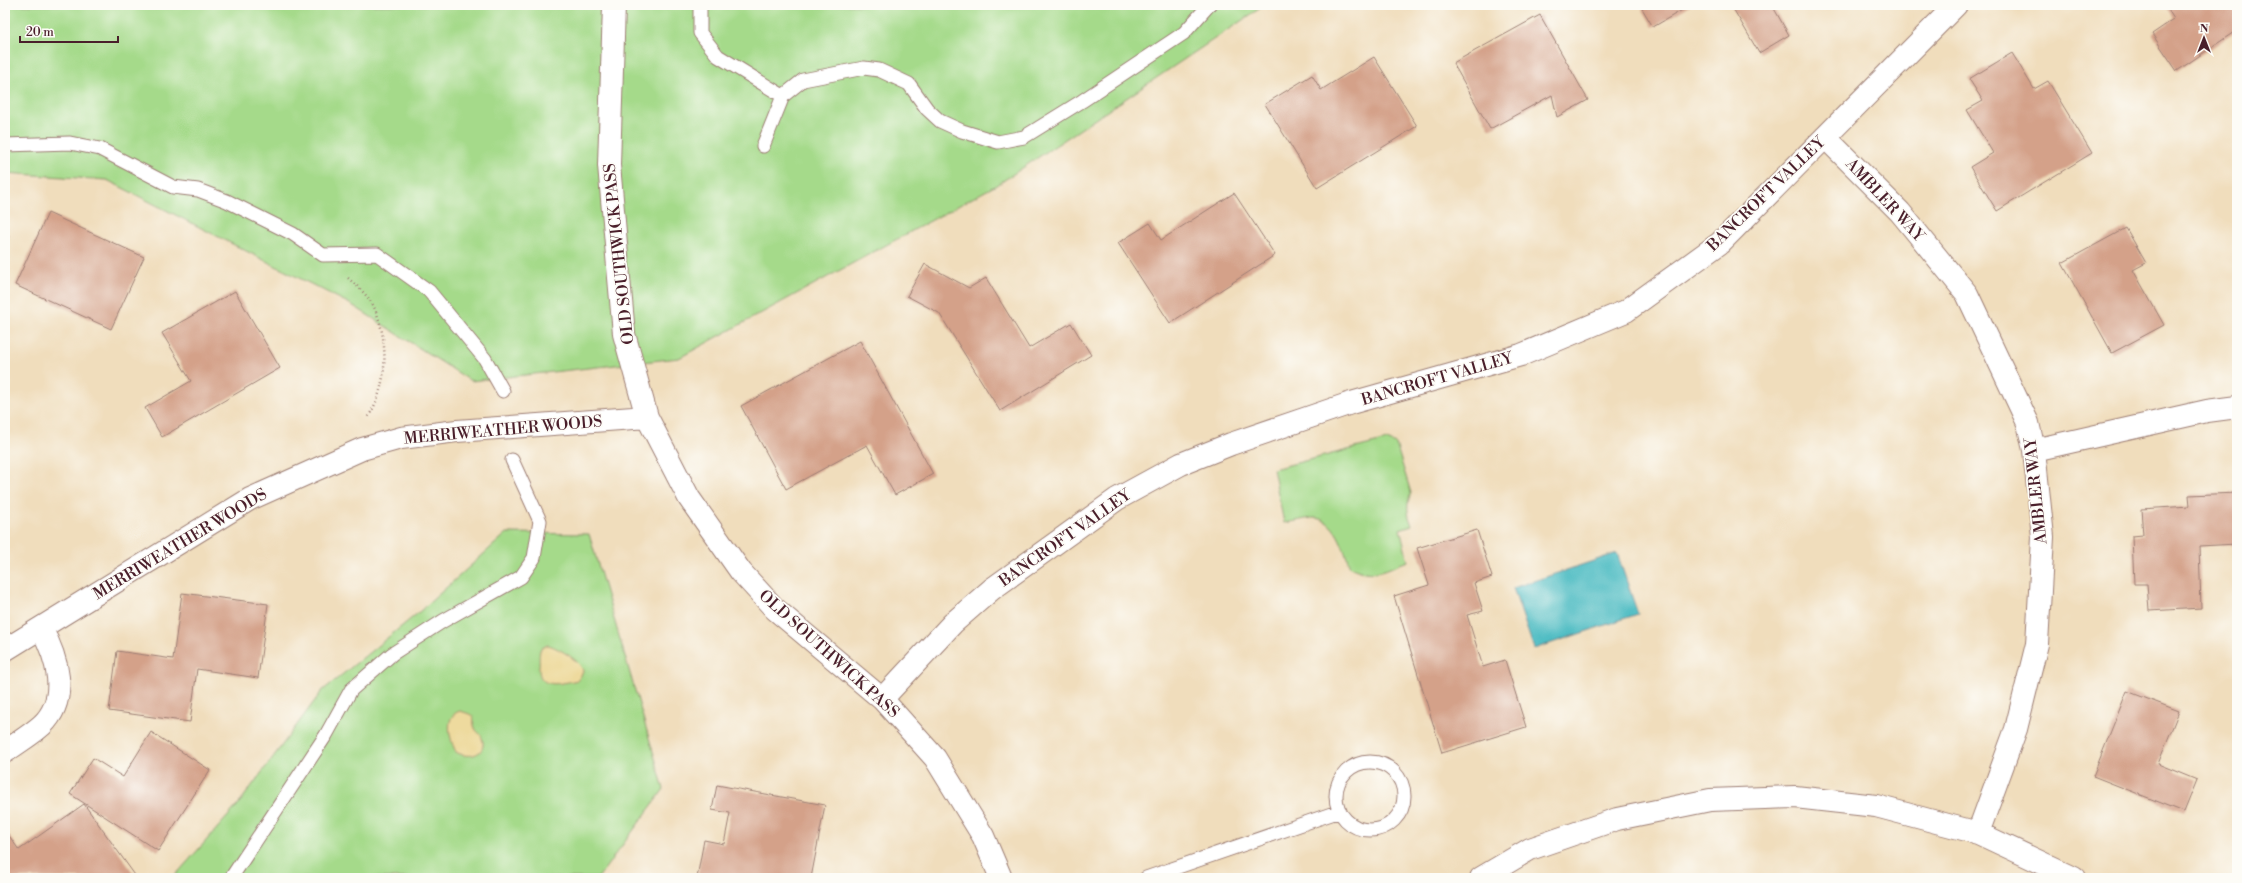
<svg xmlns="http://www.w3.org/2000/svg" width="2242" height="883" viewBox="0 0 2242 883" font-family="'Libre Bodoni',serif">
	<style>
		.green { fill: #a5da8a; stroke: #787c5a }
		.sand { fill: #eeda9e; stroke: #9c7c64 }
		.water { fill: #4cbbc2; stroke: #4b6d76 }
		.building { fill: #d4a189 }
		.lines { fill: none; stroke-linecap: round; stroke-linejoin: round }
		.lane-casing { stroke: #9d7e74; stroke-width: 15 }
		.street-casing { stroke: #9d7e74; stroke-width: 24 }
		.path { stroke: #9d7e74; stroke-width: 2.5; stroke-dasharray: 1 3; stroke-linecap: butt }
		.lane { stroke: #fff; stroke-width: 13 }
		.street { stroke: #fff; stroke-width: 22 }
		.labels { text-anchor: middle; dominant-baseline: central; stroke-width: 3.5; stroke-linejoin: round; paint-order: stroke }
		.street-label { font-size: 16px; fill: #4a1f2b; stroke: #fdfcf7 }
	</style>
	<rect width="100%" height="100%" fill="#fdfcf7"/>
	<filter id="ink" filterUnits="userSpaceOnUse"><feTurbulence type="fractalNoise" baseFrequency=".025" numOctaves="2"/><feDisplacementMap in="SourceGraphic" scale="8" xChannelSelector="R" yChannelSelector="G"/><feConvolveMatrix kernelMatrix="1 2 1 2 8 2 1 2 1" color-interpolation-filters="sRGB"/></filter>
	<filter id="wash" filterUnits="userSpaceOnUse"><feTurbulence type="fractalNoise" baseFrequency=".012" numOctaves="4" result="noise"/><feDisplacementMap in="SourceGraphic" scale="16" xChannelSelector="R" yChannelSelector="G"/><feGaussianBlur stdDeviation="0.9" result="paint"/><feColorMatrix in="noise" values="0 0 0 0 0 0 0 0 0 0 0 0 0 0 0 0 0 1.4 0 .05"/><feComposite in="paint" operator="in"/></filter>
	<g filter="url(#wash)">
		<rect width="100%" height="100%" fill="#f0ddbc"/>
		<path class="green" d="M5,5h1260l-265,178 -321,175 -208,23 -119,-76 -245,-125 -102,-7z
			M1387,440l9,4 15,49c-5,12 -4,21 1,32l-12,4 8,32c-23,8 -34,18 -58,6 -6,-17 -14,-50 -38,-49 -9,1 -19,4 -28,5l-11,-54z
			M507,533l82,1 75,255 -66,89h-425l64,-72 85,-115 96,-78z"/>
		<path class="sand" d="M548,645c9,2 35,17 35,27l-5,8c-16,3 -40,11 -39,-13 1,-7 -1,-12 2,-19z
			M460,711c22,6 9,7 16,19 2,3 5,4 6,8 6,18 -15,21 -26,14 -6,-12 -13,-36 4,-41z"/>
		<path class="water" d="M1617,553l21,61 -104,35 -21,-61z"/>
		<g id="blocks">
			<path class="building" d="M1640,5h51l-38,22z
				M1731,5h41l17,30 -30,18z
				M2165,5h72v25l-60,41 -25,-37 22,-15z
				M1540,15l48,85 -31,17 -5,-22 -62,34 -37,-66z
				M2012,53l22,36 14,-8 44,72 -95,58 -27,-44 23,-14 -26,-43 16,-9 -14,-22z
				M1374,57l43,69 -100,62 -52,-84 47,-29 9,15z
				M1234,193l41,62 -105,68 -52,-80 32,-20 11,17z
				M48,213l96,44 -33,72 -96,-44z
				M2126,228l20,35 -13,7 31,55 -52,28 -50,-90z
				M5,235l4,1 -4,11z
				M925,264l44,24 17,-10 43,70 42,-25 20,32 -91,56 -61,-98 -32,-17z
				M235,291l45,77 -118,69 -17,-29 46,-27 -29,-48z
				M860,341l73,133 -38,21 -28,-50 -81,44 -45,-83z
				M2237,493v51l-38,2 2,62 -52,3 -2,-27h-13l-2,-48 11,-1 -2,-26 49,-3 -1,-11z
				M1477,530l15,47 -18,6 9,28 -16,4 16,52 22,-7 21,67 -84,26 -48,-157 35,-11 -12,-37z
				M182,593l86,11 -10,74 -61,-9 -7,53 -81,-11 8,-60 56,8z
				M2127,691l52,20 -21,53 39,16 -13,32 -91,-36z
				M151,732l59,38 -52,81 -88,-57 23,-36 30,19z
				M717,785l108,20 -14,73h-114l7,-38 20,4 6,-31 -18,-3z
				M84,804l53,74h-132v-48l14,20z"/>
		</g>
	</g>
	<g filter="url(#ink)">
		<use href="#blocks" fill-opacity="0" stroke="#9d7e74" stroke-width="1"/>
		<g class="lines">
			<defs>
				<path id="lane" d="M700,5v28l18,23 65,40 -20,50
					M783,96l20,-16 61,-12 15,2 30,14 18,25 13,12 22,10 36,11 26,-5 58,-36 102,-68 25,-28
					M5,145l65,-2 30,6 73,38 25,3 29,11 66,33 30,21 54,-1 52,37 56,68 18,32
					M1336 796a34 34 0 1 1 68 0a34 34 0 1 1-68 0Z
					M231,878l95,-143 25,-45 41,-36 51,-33 78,-44 13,-19 6,-37 -28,-61
					M1146,878l194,-67"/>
				<path id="street" d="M614,5l-5,160 15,169 23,83 42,81 52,74 34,37 107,90 53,59 48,78 18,42
					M1825,137l75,75 67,82 61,129 6,27 9,87 -6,107 -21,85 -38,104
					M2034,450l173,-39 30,-4
					M5,650l245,-151 112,-50 39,-11 56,-7 190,-14
					M882,699l71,-76 39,-34 125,-90 64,-35 50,-20 120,-41 170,-48 105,-44 94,-68 236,-238
					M5,752c12,-9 26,-17 37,-27 28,-27 15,-68 -1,-97
					M1481,878l49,-29 87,-30 93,-19 85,-3 81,9 102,27 96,45"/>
			</defs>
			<use href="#lane" class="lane-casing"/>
			<use href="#street" class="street-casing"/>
			<path class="path" d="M348,278c10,9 21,18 27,31 14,33 13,78 -7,108"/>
			<use href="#lane" class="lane"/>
			<use href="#street" class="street"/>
		</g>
	</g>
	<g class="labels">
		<g class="street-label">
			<text transform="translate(1766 194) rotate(-44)">BANCROFT VALLEY</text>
			<text transform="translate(1885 200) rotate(47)">AMBLER WAY</text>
			<text transform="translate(619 254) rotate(-96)">OLD SOUTHWICK PASS</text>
			<text transform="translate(1437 379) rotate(-16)">BANCROFT VALLEY</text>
			<text transform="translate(503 430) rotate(-5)">MERRIWEATHER WOODS</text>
			<text transform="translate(2036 491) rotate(-96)">AMBLER WAY</text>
			<text transform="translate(1065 538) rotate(-35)">BANCROFT VALLEY</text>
			<text transform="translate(180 544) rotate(-31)">MERRIWEATHER WOODS</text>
			<text transform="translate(829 654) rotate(42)">OLD SOUTHWICK PASS</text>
		</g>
	</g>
	<rect width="2242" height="883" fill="none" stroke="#fdfcf7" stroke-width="20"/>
	<g transform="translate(2204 38)" stroke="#fdfcf7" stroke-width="3" paint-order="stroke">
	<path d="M0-3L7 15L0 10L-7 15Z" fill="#4a1f2b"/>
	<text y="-6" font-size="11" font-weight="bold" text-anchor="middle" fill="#4a1f2b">N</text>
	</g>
	<path d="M20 36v6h98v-6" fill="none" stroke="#4a1f2b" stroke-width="2"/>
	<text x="26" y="36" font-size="12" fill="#4a1f2b" stroke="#fdfcf7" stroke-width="3" paint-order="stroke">20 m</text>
</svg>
